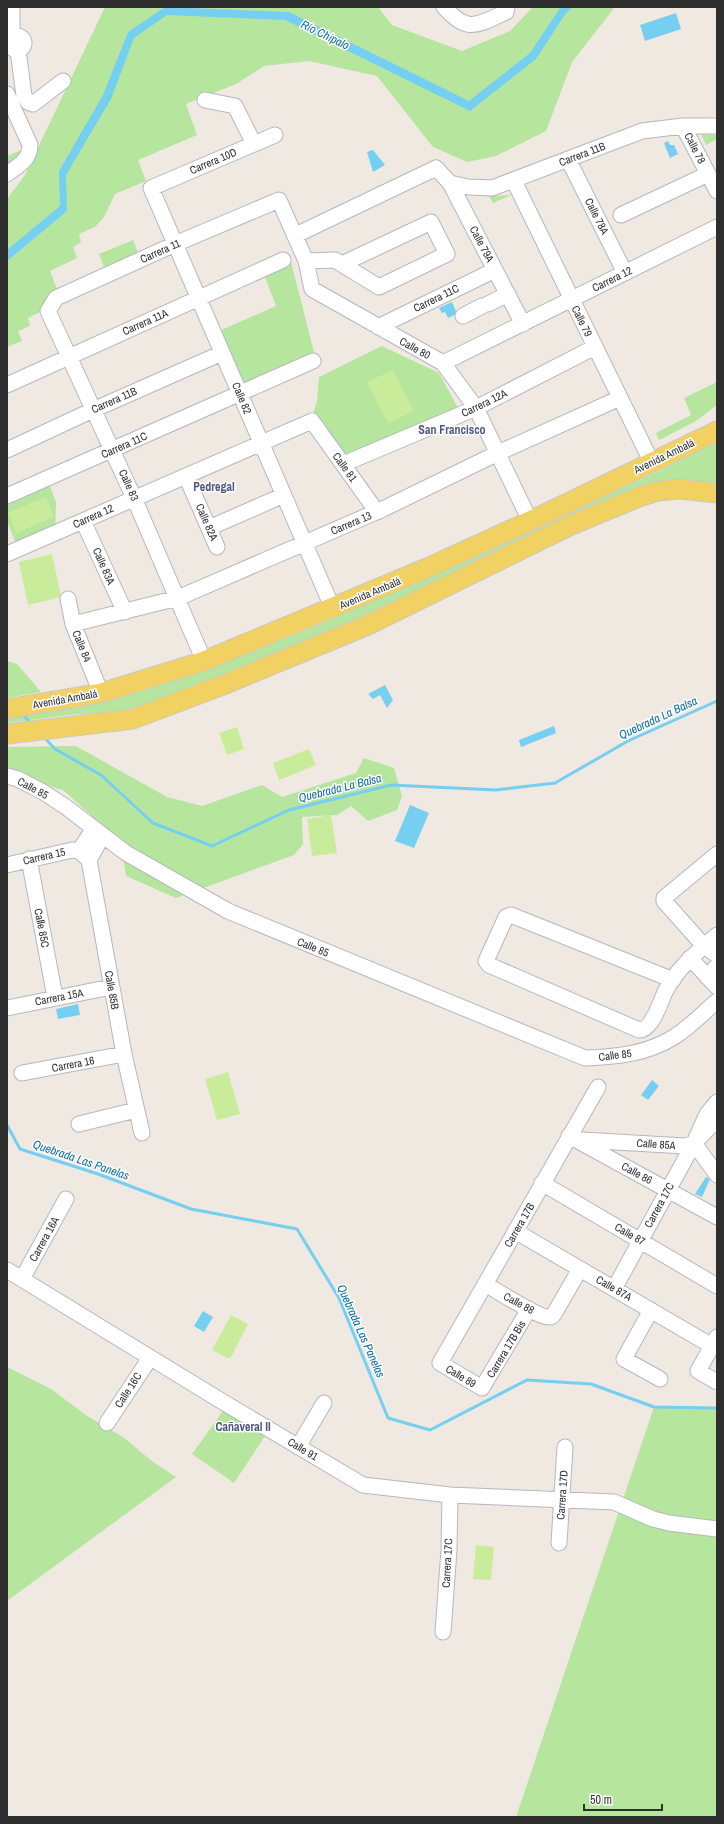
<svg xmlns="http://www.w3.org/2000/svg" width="724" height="1824" viewBox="0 0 724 1824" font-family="'Archivo Narrow',sans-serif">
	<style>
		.green { fill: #b6e59e }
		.pitch { fill: #c9ec9a }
		.water { fill: #75cff0 }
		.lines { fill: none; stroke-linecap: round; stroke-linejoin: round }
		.stream { stroke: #75cff0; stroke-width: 3 }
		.minor-casing { stroke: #b4b7c1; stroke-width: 17 }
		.major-casing { stroke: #c9c9c9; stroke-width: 21 }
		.minor { stroke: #fff; stroke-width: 15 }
		.major { stroke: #f2d163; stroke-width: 19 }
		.labels { text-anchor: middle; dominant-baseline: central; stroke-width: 3; stroke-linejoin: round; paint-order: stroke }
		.street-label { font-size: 11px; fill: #2e2e2e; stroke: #fff }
		.water-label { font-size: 12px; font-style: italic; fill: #0d6fa3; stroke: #fff }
		.neighbourhood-label { font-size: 12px; font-weight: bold; fill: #4d5680; stroke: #fff }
	</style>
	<rect width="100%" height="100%" fill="#efe9e1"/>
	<path class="green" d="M105,7h273l14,18 70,26 48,-20 23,-24h82l-43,55 -26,69 -50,25 -29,6 -34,-15 -56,-71 -68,-15 -45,5 -28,18 -50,20 11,31 -59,25 8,21 -31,13 -11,23 -9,10 -16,7 2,8 -8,5 4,11 -27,13 7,18 -15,22 -14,7 2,8 -12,5 4,10 -15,6v-148l18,-24z
		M701,134l16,1v4l-11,6z
		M22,150l-14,16 -1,-10z
		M511,195l-18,8 -4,-7z
		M133,240l5,13 -34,14 -5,-13z
		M290,258l25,98 -73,33 -23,-58 57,-25 -13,-34z
		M382,346l57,27 19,35 -118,54 -28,-44 5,-17 2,-24z
		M717,382v23l-21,16 -37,19 -3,-7 35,-18 -7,-17z
		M717,441v45l-59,-1 -297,135 -230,92 -53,2 -71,9v-9l109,-15 74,-23 114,-45 137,-60 214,-98z
		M50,486l6,16 -1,27 -38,17 -10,-25v-16z
		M7,661l10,3 24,28 -34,6z
		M76,746l91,51 35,9 60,-21 20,12 74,-24 8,-15 30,10 8,28 -5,14 -29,11 -17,-15 -14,9 -35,2 1,27 -9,11 -118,43 -50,-22 -4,-26 -32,-36 -27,-24 -56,-16v-27z
		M7,1367l44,22 36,27 36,21 30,25 23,15 -169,124z
		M654,1407l63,1v409h-201z
		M225,1408l40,28 -31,47 -42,-29z"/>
	<path class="pitch" d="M393,370l21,41 -26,12 -21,-41z
		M46,497l8,20 -38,16 -8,-20z
		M52,554l9,43 -33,8 -9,-43z
		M237,727l7,22 -17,6 -8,-22z
		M309,749l7,16 -37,15 -6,-17z
		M331,815l6,38 -25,3 -5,-37z
		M228,1072l12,42 -23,6 -12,-41z
		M231,1315l17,9 -18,35 -18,-9z
		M476,1545l18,2 -3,33 -18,-1z"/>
	<path class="water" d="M165,7l124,5 180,89 61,-48 30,-45 13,-1 -7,6 -30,46 -66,52 -185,-91 -118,-5 -33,23 -23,61 -45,76 1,36 -60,50v-11l53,-44 -1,-35 44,-76 25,-63z
		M676,13l5,16 -36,12 -5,-16z
		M668,141l2,4h4l4,9 -8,4 -6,-15z
		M373,150l12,15 -12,7 -6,-20z
		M452,302l5,12 -9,4 -3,-6 -3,1 -3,-5z
		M385,685l8,15 -6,8 -7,-13 -7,4 -5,-5z
		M554,726l2,7 -35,14 -2,-7z
		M410,805l19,8 -15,35 -19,-7z
		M78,1004l2,11 -22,4 -2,-10z
		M652,1080l7,6 -11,14 -7,-5z
		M706,1177l4,2 -8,18 -7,-3z
		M203,1311l10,6 -9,15 -10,-6z"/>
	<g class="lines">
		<path class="stream" d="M21,713l10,10
			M43,736l12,13 46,26 52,48 59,23 77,-36 102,-25 105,5 59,-7 73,-42 89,-40
			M7,1125l13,24 78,25 93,35 106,20 42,69 49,120 42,12 97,-50 64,4 63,23 63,1"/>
		<defs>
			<path id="minor" d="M12,7v30
				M444,7c24,27 33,18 62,5l1,-5
				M10 43a7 7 0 1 1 14 0a7 7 0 1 1-14 0Z
				M18,50l6,46 4,6 5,2 30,-23
				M7,94l23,51c0,15 -11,20 -23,29
				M205,100l30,6 19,38
				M683,126l34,65
				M275,135l-124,53 182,421
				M568,159l57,114
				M514,181l137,280
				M450,183l18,4 24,1 150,-57 41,-5h34
				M621,215l87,-41
				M296,235l140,-67 14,15 73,141
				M306,261l29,-1 44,27 68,-33 -16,-32 -89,42
				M488,304l20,-10
				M463,316l19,-10
				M378,327l117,-57
				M443,363l274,-136
				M7,385l276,-125
				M7,450l86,-40 129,-57
				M348,462l128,-54 119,-61
				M186,476l31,71
				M7,496l306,-135
				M83,521l42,91
				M209,528l75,-33
				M7,554l305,-133 65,91
				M68,599l5,25 28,69
				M73,624l105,-26 205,-89 115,-56 122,-55
				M204,661l-70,-163 -86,-187 8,-13 119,-54 104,-44 27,61 6,28 131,74 33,45 54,113
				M7,776l11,3 25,13 23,15 60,46 102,58 357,147c31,-1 62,-4 89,-21 16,-10 29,-24 43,-36
				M79,851l10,9 35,194 18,79
				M79,851l15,-23
				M717,854l-53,44v3l40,45 13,9
				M29,859l26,138
				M89,860l14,-25
				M7,865l65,-15 7,1
				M690,958l27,29
				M707,977l10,-11
				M673,980l-162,-65 -5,2 -20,44 3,4 150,65c13,0 21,-27 26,-38 12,-24 33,-41 52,-57
				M7,1008l104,-21
				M22,1073l102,-19
				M79,1124l57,-14
				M569,1136l148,81
				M582,1140l103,6 9,-3 23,-23
				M694,1143l23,32
				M542,1183l175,103
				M515,1231l197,115
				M7,1270l216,132 140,83 87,10 164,7 39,17 16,4 48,6
				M22,1279l44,-80
				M485,1284c11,6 54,34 64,33 3,0 3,-1 5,-3l26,-45
				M614,1289l80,-146 13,-29 10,-12
				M529,1309l-47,79 -42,-25 158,-276
				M651,1310l-27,49 36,20
				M717,1337l-19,34 19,11
				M107,1423l43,-65
				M298,1447l26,-44
				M559,1543l6,-96
				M443,1632l6,-82 1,-55"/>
			<path id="major" d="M7,709l94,-16 103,-32 223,-93 103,-47 187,-90
				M7,734l126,-15 90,-34 145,-60 201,-99 70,-29 19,-6 21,-2 38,4"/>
		</defs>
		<use href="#minor" class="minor-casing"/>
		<use href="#major" class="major-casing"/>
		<use href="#minor" class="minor"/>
		<use href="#major" class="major"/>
	</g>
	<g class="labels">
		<g class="street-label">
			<text transform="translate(695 148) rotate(63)">Calle 78</text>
			<text transform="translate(582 154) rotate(-21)">Carrera 11B</text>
			<text transform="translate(213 161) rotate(-23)">Carrera 10D</text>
			<text transform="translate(597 216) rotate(63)">Calle 78A</text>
			<text transform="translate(482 244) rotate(62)">Calle 79A</text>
			<text transform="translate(160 251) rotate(-24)">Carrera 11</text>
			<text transform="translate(612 279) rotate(-26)">Carrera 12</text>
			<text transform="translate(436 298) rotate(-26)">Carrera 11C</text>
			<text transform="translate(582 321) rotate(64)">Calle 79</text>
			<text transform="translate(145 322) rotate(-24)">Carrera 11A</text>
			<text transform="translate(415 348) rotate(29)">Calle 80</text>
			<text transform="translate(242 398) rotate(67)">Calle 82</text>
			<text transform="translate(114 400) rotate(-24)">Carrera 11B</text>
			<text transform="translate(484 403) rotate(-26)">Carrera 12A</text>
			<text transform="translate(124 445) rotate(-24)">Carrera 11C</text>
			<text transform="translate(664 456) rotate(-26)">Avenida Ambalá</text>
			<text transform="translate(345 467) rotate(54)">Calle 81</text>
			<text transform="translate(129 485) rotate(66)">Calle 83</text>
			<text transform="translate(93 516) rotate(-24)">Carrera 12</text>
			<text transform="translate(207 522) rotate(66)">Calle 82A</text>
			<text transform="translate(351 523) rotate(-23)">Carrera 13</text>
			<text transform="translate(104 566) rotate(66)">Calle 83A</text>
			<text transform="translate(370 593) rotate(-23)">Avenida Ambalá</text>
			<text transform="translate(82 646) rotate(68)">Calle 84</text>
			<text transform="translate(65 699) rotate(-10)">Avenida Ambalá</text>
			<text transform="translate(33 788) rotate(28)">Calle 85</text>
			<text transform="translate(44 856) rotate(-13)">Carrera 15</text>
			<text transform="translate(42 928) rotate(79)">Calle 85C</text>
			<text transform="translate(313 947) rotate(22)">Calle 85</text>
			<text transform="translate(112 990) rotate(80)">Calle 85B</text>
			<text transform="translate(59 997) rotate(-11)">Carrera 15A</text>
			<text transform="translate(615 1055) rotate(-7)">Calle 85</text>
			<text transform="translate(73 1064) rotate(-11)">Carrera 16</text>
			<text transform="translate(656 1144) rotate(4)">Calle 85A</text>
			<text transform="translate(637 1173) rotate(29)">Calle 86</text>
			<text transform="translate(659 1205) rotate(-61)">Carrera 17C</text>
			<text transform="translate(519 1225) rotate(-60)">Carrera 17B</text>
			<text transform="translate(630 1234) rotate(30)">Calle 87</text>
			<text transform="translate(44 1239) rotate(-61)">Carrera 16A</text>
			<text transform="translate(614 1288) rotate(30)">Calle 87A</text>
			<text transform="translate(519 1303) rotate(28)">Calle 88</text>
			<text transform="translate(506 1349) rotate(-59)">Carrera 17B Bis</text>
			<text transform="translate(461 1376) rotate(31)">Calle 89</text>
			<text transform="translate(128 1390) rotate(-57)">Calle 16C</text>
			<text transform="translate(303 1449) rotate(31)">Calle 91</text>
			<text transform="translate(562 1495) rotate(-86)">Carrera 17D</text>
			<text transform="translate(447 1563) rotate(-87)">Carrera 17C</text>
		</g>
		<g class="water-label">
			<text transform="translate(325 35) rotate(26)">Río Chipalo</text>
			<text transform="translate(658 718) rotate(-25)">Quebrada La Balsa</text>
			<text transform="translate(340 788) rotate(-14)">Quebrada La Balsa</text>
			<text transform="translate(81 1160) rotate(19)">Quebrada Las Panelas</text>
			<text transform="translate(361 1331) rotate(66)">Quebrada Las Panelas</text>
		</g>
		<g class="neighbourhood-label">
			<text x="452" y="430">San Francisco</text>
			<text x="214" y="487">Pedregal</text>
			<text x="243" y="1427">Cañaveral II</text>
		</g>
	</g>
	<rect width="724" height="1824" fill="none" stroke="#2e2e2e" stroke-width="16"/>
	<path d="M584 1804v6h78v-6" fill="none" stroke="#2e2e2e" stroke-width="2"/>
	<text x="590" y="1804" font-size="12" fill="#2e2e2e" stroke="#ffffff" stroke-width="3" paint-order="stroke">50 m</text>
</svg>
